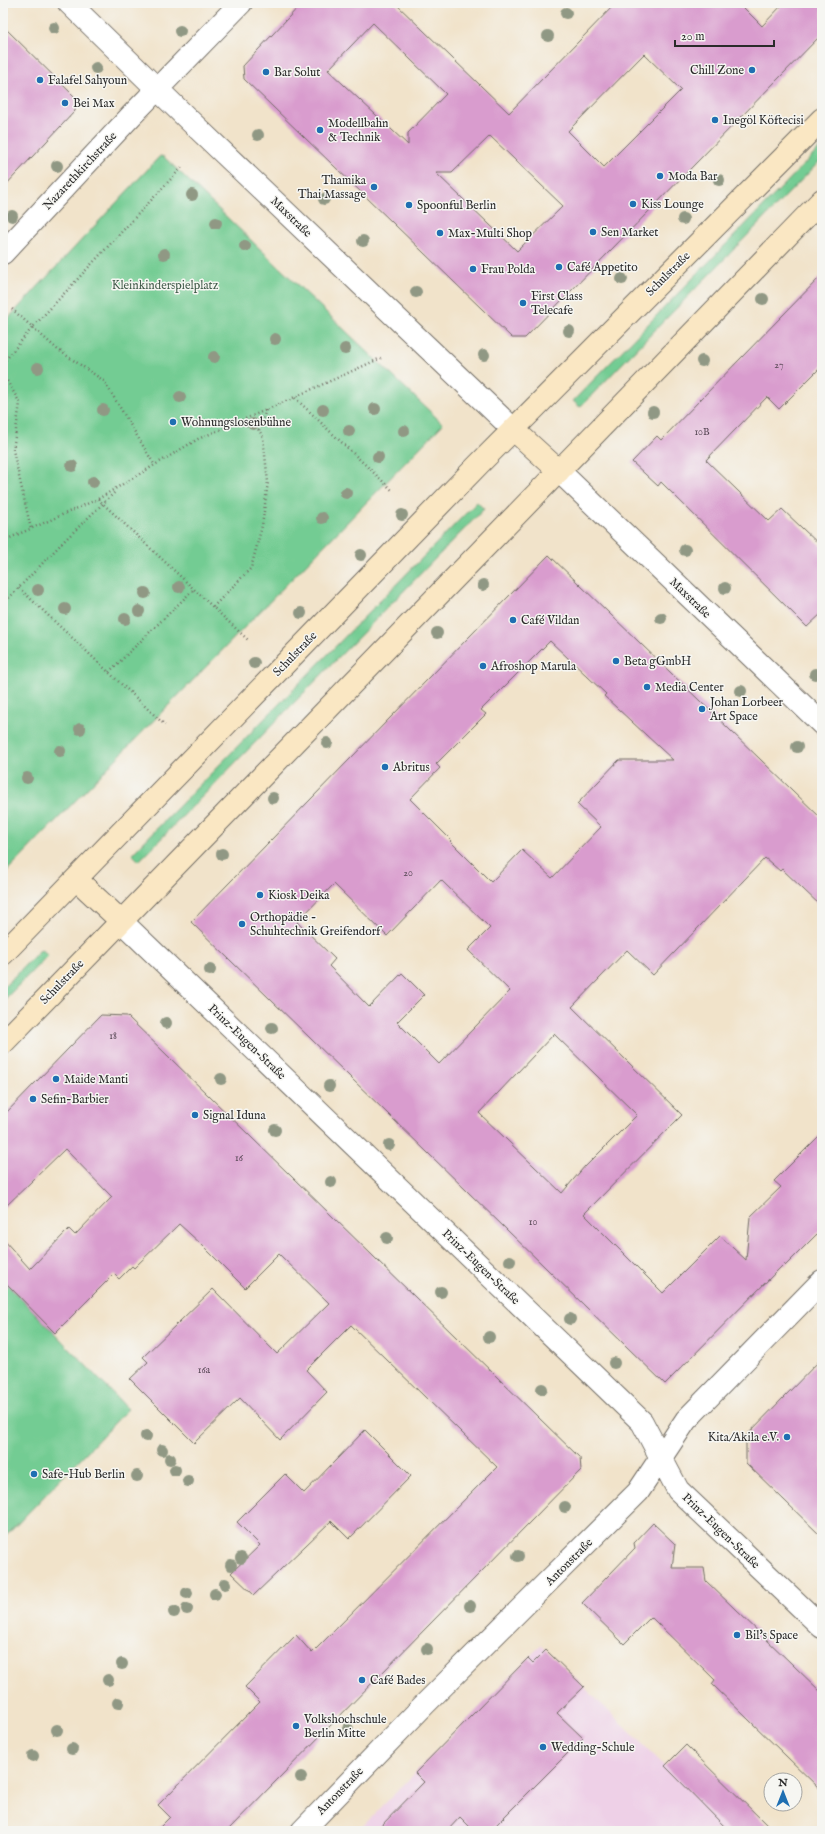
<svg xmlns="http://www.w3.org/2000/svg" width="825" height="1834" viewBox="0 0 825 1834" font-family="'IM FELL English',serif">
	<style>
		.built { fill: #eed0e7 }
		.green { fill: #73cc93; stroke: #4f7c5f }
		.building { fill: #d99cce; fill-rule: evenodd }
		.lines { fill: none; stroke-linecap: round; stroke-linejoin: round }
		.street-casing { stroke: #706b63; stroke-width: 24 }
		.secondary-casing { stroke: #706b63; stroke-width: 24 }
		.path { stroke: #706b63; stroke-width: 2.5; stroke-dasharray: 1 3; stroke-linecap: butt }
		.street { stroke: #fff; stroke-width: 22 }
		.secondary { stroke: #fae7c3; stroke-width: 22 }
		.tree { fill: #909884 }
		.poi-dot { fill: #1f6fb2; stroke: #f6f6f2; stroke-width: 1.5 }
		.labels { text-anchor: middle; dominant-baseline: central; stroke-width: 3; stroke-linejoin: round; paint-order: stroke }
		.number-label { font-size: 10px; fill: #564754 }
		.poi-label { font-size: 12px; fill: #2b2b2b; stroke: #f6f6f2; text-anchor: start }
		.street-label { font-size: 12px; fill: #2b2b2b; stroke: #f6f6f2 }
		.park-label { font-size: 12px; fill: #415b4a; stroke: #f6f6f2 }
	</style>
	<rect width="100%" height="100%" fill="#f6f6f2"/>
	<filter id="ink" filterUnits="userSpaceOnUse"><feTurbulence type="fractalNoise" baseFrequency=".025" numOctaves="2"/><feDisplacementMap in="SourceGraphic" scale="8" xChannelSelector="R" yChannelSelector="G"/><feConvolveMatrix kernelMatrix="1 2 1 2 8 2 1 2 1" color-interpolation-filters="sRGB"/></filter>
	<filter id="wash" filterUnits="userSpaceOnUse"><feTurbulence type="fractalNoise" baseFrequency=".012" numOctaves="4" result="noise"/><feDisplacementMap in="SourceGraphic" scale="16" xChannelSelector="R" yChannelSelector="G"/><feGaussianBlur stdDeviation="0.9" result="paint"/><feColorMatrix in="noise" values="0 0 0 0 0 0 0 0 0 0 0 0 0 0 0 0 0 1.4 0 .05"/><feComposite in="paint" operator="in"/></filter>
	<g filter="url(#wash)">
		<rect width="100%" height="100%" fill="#f1e3ca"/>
		<path class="built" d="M541,1645l124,121 64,65h-371z"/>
		<path class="green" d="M822,146v13l-242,248 -7,-6z
			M160,156l4,1 279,267 -440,451v-551z
			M477,502l7,7 -345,352 -7,-7z
			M41,949l7,6 -45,46v-13z
			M3,1280l125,129 -125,130z"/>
		<g id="blocks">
			<path class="building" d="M302,3h93l114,110 107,-110h123l23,23 22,-23h38v31l-297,304h-13l-268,-259 -1,-13zM373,23l73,71 -38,39v12l-80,-75zM644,54l37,36 -77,77 -36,-36zM490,136l73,70 -46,45 -81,-78h16z
				M3,26l73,72 -1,13 -72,77z
				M822,275v91l-43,43 -12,-12 -61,63 63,61 13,-12 40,38v66l-15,14 -146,-145 -3,4 -26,-24 25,-26 4,4z
				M549,555l273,264v88l-40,-38 -2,2 -15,-13 -112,117 -26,-25 -55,57 110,108 -98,99 79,79 57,-57 26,24 4,-43 31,-30 -7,-6 48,-48v96l-37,37 -1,-2 -119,120 -474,-462zM550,641l56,53 -2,2 69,64h-54l-42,44 24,23 -49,51 -30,-28 -31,32 -41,-41 1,-1 -41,-41 30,-31 -4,-4 50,-50 -5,-4zM441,880l49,48 -22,22 42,41 -71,73 -42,-42 27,-27 -22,-22 -33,34 -40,-41 6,-7 -38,-37 37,-38 53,52zM554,1034l83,81 -52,52v-1l-23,27 -83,-80z
				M101,1015l26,1 453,442 1,12 -354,361h-71l14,-14 -12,-12 102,-103 -15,-15 51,-52 16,18 185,-186 -146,-142 -45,45 21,22 -47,48 -40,-42 -46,45 -64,-64 18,-17 -5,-5 70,-68 64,65 52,-51 -50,-49 -34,34 -44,-44 -22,-20 -45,44 -2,-2 -13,13 -5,-5 -59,59 -52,-53v-41l27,30 39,-40 6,6 37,-38 -47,-48 -62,60v-93z
				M822,1358v179l-76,-74v-27z
				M365,1430l46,46 -62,63 -18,-18 -77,74 -23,-22 29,-28 -23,-23 48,-48 19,19z
				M653,1523l22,21 -3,24h32l2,13 116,112v98l-110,-107 3,-4 -64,-63 -27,27 -42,-41 53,-55 -1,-5z
				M546,1650l38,37 -27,26 26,25 -93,93h-16l-14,-14 -13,14h-71l48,-49 -9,-9 113,-115 5,5z
				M686,1745l87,86h-44l-64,-65z"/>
		</g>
	</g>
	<g filter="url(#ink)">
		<use href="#blocks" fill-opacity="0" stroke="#706b63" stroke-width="1"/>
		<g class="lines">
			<defs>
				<path id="street" d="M69,3l120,117 325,310
					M3,253l128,-137 110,-113
					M559,471l263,253
					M121,921l521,501 36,68 144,137
					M302,1831l122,-126 214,-213 48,-72 136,-139"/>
				<path id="secondary" d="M514,430l45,41
					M76,879l45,42
					M3,954l475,-489 344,-346
					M3,1043l819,-843"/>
			</defs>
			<use href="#street" class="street-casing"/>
			<use href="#secondary" class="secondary-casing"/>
			<path class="path" d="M12,309l45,40 47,32 50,83
				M3,363l29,-35 151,-162
				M3,374l17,29 -7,47 18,79
				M295,398l98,93
				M259,430l7,-20
				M98,499l150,141
				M3,541l95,-42 100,-60 68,-29 115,-52
				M19,588l146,137
				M3,598l3,3 -3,4
				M6,601l60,-62 50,-48
				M213,607l38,-39 11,-42 6,-44 -5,-45 -4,-7 -21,-8
				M109,672l85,-83"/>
			<use href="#street" class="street"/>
			<use href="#secondary" class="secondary"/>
		</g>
		<g class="tree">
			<circle cx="566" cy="13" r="6"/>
			<circle cx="54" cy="28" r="6"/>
			<circle cx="180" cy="31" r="6"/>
			<circle cx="548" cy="36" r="6"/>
			<circle cx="96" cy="68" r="6"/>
			<circle cx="258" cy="135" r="6"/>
			<circle cx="57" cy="166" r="6"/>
			<circle cx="719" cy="180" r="6"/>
			<circle cx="192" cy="195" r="6"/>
			<circle cx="324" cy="199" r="6"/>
			<circle cx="12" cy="216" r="6"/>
			<circle cx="683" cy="219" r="6"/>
			<circle cx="216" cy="223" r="6"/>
			<circle cx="363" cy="241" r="6"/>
			<circle cx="245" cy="246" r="6"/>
			<circle cx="164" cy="254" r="6"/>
			<circle cx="622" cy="279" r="6"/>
			<circle cx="416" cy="292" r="6"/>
			<circle cx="763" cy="299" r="6"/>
			<circle cx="569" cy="331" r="6"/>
			<circle cx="275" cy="339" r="6"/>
			<circle cx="345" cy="349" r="6"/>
			<circle cx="484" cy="355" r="6"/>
			<circle cx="214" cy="357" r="6"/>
			<circle cx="702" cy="361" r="6"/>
			<circle cx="38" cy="368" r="6"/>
			<circle cx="180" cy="397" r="6"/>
			<circle cx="375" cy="409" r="6"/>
			<circle cx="103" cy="410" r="6"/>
			<circle cx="323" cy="410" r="6"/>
			<circle cx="653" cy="412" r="6"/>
			<circle cx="253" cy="424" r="6"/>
			<circle cx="349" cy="431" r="6"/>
			<circle cx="404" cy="431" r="6"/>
			<circle cx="378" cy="457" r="6"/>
			<circle cx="72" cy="466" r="6"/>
			<circle cx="93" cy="482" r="6"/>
			<circle cx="346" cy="493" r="6"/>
			<circle cx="402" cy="515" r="6"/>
			<circle cx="322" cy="518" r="6"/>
			<circle cx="685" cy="550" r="6"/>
			<circle cx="361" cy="555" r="6"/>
			<circle cx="483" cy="585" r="6"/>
			<circle cx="179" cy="587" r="6"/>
			<circle cx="725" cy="588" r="6"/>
			<circle cx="38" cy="590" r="6"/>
			<circle cx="145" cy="593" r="6"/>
			<circle cx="65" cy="609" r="6"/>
			<circle cx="139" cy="611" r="6"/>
			<circle cx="301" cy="613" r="6"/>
			<circle cx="661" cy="618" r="6"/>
			<circle cx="125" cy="619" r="6"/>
			<circle cx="437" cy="633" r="6"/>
			<circle cx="254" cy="663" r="6"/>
			<circle cx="815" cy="674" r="6"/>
			<circle cx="741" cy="691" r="6"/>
			<circle cx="80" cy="729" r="6"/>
			<circle cx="327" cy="743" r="6"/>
			<circle cx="797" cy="747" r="6"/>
			<circle cx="60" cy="751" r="6"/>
			<circle cx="27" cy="778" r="6"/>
			<circle cx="273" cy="798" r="6"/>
			<circle cx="222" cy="854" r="6"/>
			<circle cx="210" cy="970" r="6"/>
			<circle cx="166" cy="1023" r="6"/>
			<circle cx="272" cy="1028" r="6"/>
			<circle cx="221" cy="1079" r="6"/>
			<circle cx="329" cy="1086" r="6"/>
			<circle cx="275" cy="1130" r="6"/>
			<circle cx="389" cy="1145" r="6"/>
			<circle cx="331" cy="1182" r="6"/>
			<circle cx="387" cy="1238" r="6"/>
			<circle cx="510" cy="1261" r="6"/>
			<circle cx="441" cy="1292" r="6"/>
			<circle cx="570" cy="1319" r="6"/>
			<circle cx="489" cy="1337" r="6"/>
			<circle cx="614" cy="1363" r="6"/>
			<circle cx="542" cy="1389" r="6"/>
			<circle cx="146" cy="1436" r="6"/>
			<circle cx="162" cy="1450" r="6"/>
			<circle cx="170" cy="1459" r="6"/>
			<circle cx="175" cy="1470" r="6"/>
			<circle cx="137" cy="1476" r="6"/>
			<circle cx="188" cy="1481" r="6"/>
			<circle cx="565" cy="1507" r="6"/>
			<circle cx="518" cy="1556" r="6"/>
			<circle cx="241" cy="1558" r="6"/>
			<circle cx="231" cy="1565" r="6"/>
			<circle cx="225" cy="1584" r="6"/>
			<circle cx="187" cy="1593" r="6"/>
			<circle cx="215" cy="1594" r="6"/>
			<circle cx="470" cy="1606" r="6"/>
			<circle cx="187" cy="1609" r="6"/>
			<circle cx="174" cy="1612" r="6"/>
			<circle cx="427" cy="1649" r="6"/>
			<circle cx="122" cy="1664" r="6"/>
			<circle cx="108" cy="1680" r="6"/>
			<circle cx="118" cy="1703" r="6"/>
			<circle cx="348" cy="1729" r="6"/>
			<circle cx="57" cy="1730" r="6"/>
			<circle cx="72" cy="1749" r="6"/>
			<circle cx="33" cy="1756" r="6"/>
			<circle cx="301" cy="1777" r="6"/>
		</g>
	</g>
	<g class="poi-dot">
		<circle cx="752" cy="70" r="4"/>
		<circle cx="266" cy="72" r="4"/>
		<circle cx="40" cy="80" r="4"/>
		<circle cx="65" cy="103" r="4"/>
		<circle cx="715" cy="120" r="4"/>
		<circle cx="320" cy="130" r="4"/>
		<circle cx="660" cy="176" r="4"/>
		<circle cx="374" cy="187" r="4"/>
		<circle cx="633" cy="204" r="4"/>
		<circle cx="409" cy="205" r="4"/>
		<circle cx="593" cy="232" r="4"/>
		<circle cx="440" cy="233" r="4"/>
		<circle cx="559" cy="267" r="4"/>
		<circle cx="473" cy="269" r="4"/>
		<circle cx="523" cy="303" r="4"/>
		<circle cx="173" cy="422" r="4"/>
		<circle cx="513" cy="620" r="4"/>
		<circle cx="616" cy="661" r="4"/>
		<circle cx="483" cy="666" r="4"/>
		<circle cx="647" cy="687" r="4"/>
		<circle cx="702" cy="709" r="4"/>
		<circle cx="385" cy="767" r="4"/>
		<circle cx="260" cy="895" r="4"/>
		<circle cx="242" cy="924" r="4"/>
		<circle cx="56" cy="1079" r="4"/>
		<circle cx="33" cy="1099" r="4"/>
		<circle cx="195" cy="1115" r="4"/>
		<circle cx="787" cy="1437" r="4"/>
		<circle cx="34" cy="1474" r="4"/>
		<circle cx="737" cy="1635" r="4"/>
		<circle cx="362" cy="1680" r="4"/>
		<circle cx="296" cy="1726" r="4"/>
		<circle cx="543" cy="1747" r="4"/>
	</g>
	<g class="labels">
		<g class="number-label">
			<text x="779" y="365">27</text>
			<text x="702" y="432">10B</text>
			<text x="408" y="873">20</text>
			<text x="113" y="1036">18</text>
			<text x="239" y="1158">16</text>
			<text x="533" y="1222">10</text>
			<text x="204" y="1370">16a</text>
		</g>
		<g class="poi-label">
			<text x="744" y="70" text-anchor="end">Chill Zone</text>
			<text x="274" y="72">Bar Solut</text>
			<text x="48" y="80">Falafel Sahyoun</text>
			<text x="73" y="103">Bei Max</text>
			<text x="723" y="120">Inegöl Köftecisi</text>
			<text x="328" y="123">Modellbahn<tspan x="328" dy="14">&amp; Technik</tspan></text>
			<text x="668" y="176">Moda Bar</text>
			<text x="366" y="180" text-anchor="end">Thamika<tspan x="366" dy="14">Thai Massage</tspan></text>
			<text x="641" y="204">Kiss Lounge</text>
			<text x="417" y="205">Spoonful Berlin</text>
			<text x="601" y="232">Sen Market</text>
			<text x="448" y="233">Max-Multi Shop</text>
			<text x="567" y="267">Café Appetito</text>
			<text x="481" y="269">Frau Polda</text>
			<text x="531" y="296">First Class<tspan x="531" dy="14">Telecafe</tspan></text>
			<text x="181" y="422">Wohnungslosenbühne</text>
			<text x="521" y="620">Café Vildan</text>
			<text x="624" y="661">Beta gGmbH</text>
			<text x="491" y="666">Afroshop Marula</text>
			<text x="655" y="687">Media Center</text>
			<text x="710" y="702">Johan Lorbeer<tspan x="710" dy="14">Art Space</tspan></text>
			<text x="393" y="767">Abritus</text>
			<text x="268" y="895">Kiosk Deika</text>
			<text x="250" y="917">Orthopädie -<tspan x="250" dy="14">Schuhtechnik Greifendorf</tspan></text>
			<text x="64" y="1079">Maide Manti</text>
			<text x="41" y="1099">Sefin-Barbier</text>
			<text x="203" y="1115">Signal Iduna</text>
			<text x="779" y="1437" text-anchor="end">Kita/Akila e.V.</text>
			<text x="42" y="1474">Safe-Hub Berlin</text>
			<text x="745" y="1635">Bil's Space</text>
			<text x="370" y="1680">Café Bades</text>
			<text x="304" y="1719">Volkshochschule<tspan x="304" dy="14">Berlin Mitte</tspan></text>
			<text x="551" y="1747">Wedding-Schule</text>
		</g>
		<g class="street-label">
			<text transform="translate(80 171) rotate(-47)">Nazarethkirchstraße</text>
			<text transform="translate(291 217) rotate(44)">Maxstraße</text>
			<text transform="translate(668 274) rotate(-45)">Schulstraße</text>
			<text transform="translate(690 598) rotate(44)">Maxstraße</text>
			<text transform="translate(295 654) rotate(-46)">Schulstraße</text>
			<text transform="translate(62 982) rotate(-46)">Schulstraße</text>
			<text transform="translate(247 1042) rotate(44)">Prinz-Eugen-Straße</text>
			<text transform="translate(481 1267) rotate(44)">Prinz-Eugen-Straße</text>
			<text transform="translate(721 1531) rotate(44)">Prinz-Eugen-Straße</text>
			<text transform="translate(569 1562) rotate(-45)">Antonstraße</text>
			<text transform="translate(340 1791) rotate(-46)">Antonstraße</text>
		</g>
		<g class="park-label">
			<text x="165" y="285">Kleinkinderspielplatz</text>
		</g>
	</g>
	<rect width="825" height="1834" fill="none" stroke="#f6f6f2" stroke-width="16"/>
	<g transform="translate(783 1792)"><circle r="19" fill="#f6f6f2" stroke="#a5a5a2"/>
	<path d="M0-3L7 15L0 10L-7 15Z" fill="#1f6fb2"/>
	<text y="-6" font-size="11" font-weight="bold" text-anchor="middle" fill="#2b2b2b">N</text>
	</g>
	<path d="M675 40v6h99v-6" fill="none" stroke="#2b2b2b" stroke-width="2"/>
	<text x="681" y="40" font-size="12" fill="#2b2b2b" stroke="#f6f6f2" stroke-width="3" paint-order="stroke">20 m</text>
</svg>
